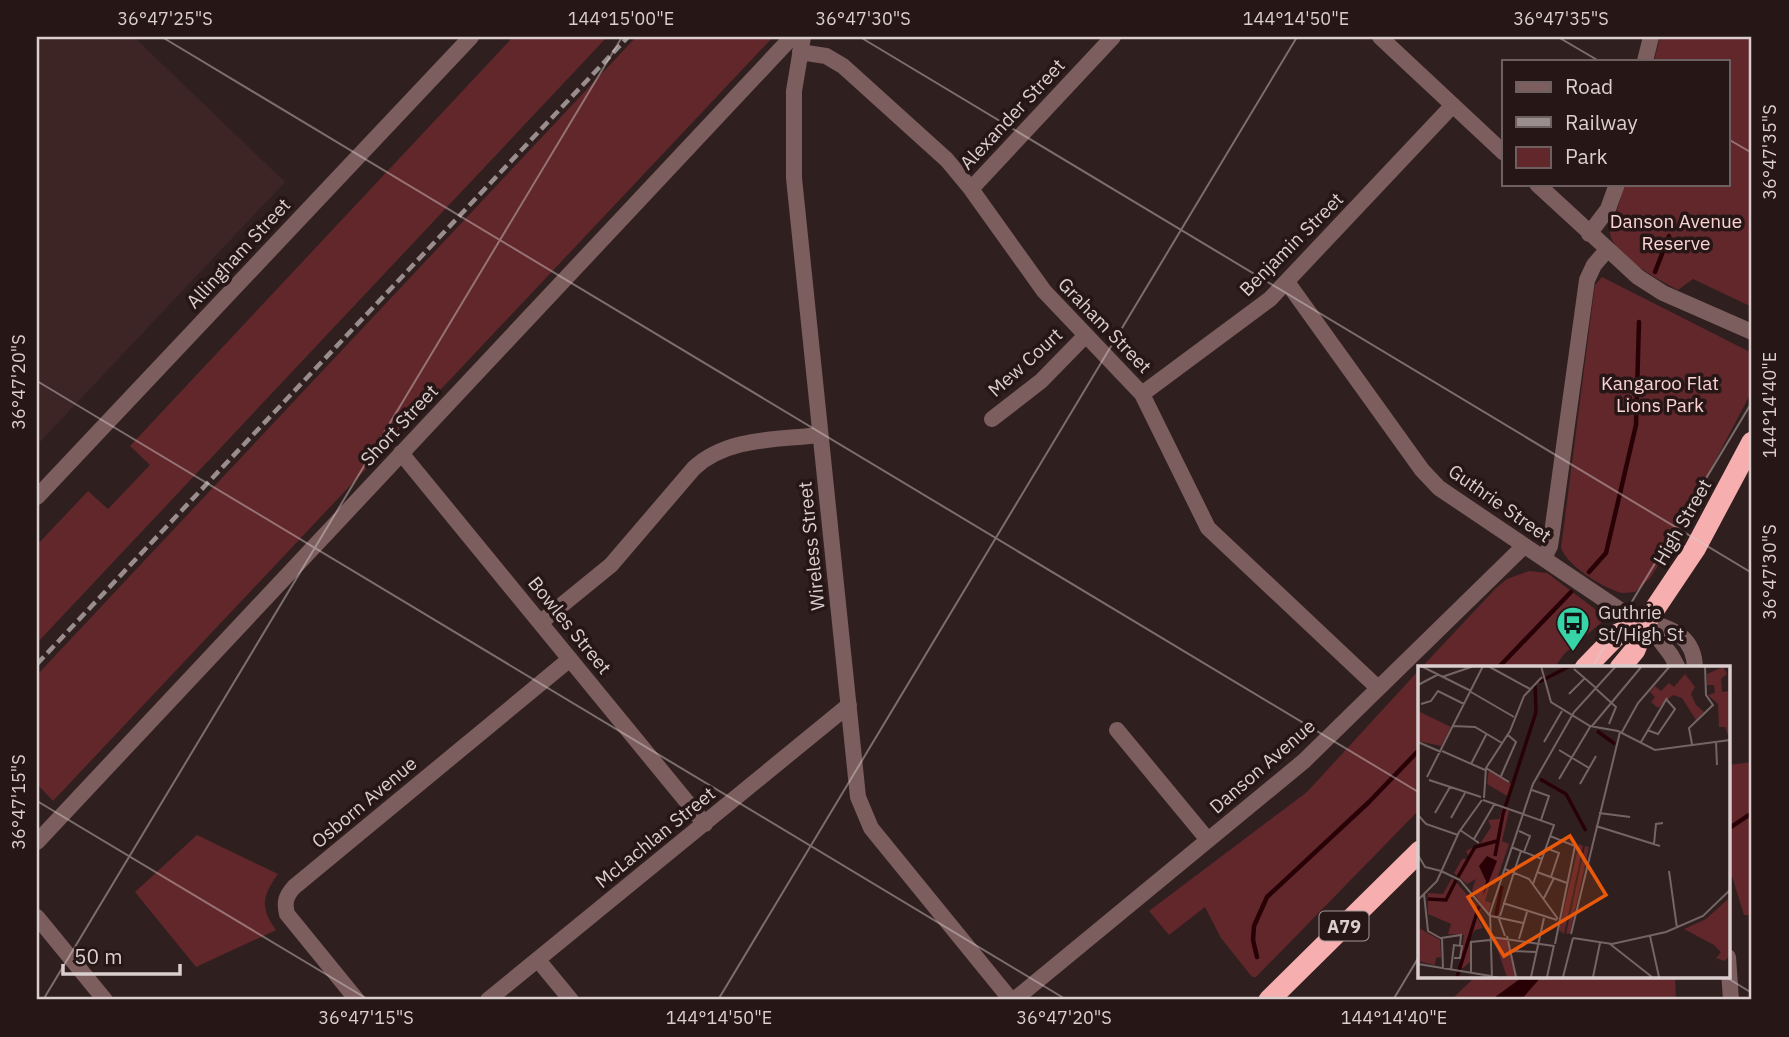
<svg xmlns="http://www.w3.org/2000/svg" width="1789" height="1037" viewBox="0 0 1789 1037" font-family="'IBM Plex Sans',sans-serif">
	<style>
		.built { fill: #3d2526 }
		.green { fill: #61272b }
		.water { fill: #280106 }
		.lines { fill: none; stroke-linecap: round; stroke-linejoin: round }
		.stream { stroke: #280106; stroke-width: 4.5 }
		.minor { stroke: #7c5e5e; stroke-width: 16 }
		.highway { stroke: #f6aeaf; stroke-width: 21 }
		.rail { stroke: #9a8d8d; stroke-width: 4.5; stroke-dasharray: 10 5; stroke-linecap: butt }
		.ticks { fill: none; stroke: #dacece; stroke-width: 2; stroke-opacity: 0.45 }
		.labels { text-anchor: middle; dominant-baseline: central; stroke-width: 7; stroke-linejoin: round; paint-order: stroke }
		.shield { fill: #261616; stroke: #a49797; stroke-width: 2 }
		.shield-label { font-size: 18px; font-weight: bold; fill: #dacece }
		.street-label { font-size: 19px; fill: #dacece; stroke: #261616 }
		.park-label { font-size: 19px; fill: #fbd3d2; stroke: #261616 }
		.poi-label { font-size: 19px; fill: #dacece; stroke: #261616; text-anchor: start }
		.inset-river { fill: none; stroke: #280106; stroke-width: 3.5 }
		.inset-road { fill: none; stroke: #746565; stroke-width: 2 }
		.view { fill: #e8590c; fill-opacity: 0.15; stroke: #e8590c; stroke-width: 3.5 }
		.inset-edge { fill: none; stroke: #dacece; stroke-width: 3.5 }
		.neatline { fill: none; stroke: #dacece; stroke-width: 2.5 }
		.ticks-label { font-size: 18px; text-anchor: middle; fill: #dacece }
	</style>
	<rect width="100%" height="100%" fill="#301f1f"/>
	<path class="built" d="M37,37h97l151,145 -248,263z"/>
	<path class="green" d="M513,37h94l-570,606v-98l51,-54 20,18 42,-44 -20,-19z
		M636,37h137l-720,764 -16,-17v-109z
		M1660,37h92v270l-59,-28 -15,11c-18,-9 -69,-37 -68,-59 0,-7 5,-14 7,-21 3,-8 5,-17 7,-26h104v-123h-74z
		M1602,277l150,76v38l-85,161 -17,26 -15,14c-5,0 -12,2 -17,0 -19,-7 -50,-26 -57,-44l33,-256 1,-7z
		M1529,571l18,2 48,36 7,13 -37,31 -11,15h-133l75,-80 11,-9z
		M1420,669v140l-164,168h-4l-31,-39 -16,-31 -36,28 -20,-24 158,-119z
		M1752,762v170l-1,-17h-7l-16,-52v-98z
		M197,835l81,39c-15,21 -19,33 -2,56l-80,37 -61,-75z
		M1476,976h199l1,24h-225z"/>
	<path class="water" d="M1524,976h18l-21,24h-30z"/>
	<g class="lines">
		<path class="stream" d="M1655,272l14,-36
			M1589,572l17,-19 30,-128 3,-103
			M1498,668l73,-76
			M1728,829l24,-16
			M1257,957l-4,-17 1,-14 13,-29 102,-95 51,-53"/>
		<path class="minor" d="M803,37l-9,54v87l64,619 13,31 140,172
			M1380,37l124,116
			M800,52l26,4 17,10 104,94 24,29 73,102 98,103 66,134 170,160
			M1645,61l6,-24
			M1537,184l101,93 25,16 89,39
			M971,189l142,-152
			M1589,234l19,-25 9,-25
			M1287,282l135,188 17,18 181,122c31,18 74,13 75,58
			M1142,394l128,-95 183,-194
			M992,419l49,-38 45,-46
			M401,453l304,371
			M37,497l434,-460
			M1544,558l6,-12 2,-13 35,-253 7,-15 13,-15
			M541,622l70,-57 83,-97c34,-31 83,-28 126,-33
			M1646,622l25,33 7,13
			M1117,730l91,110
			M37,842l755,-805
			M37,917l68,83
			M1728,957l3,43
			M538,960l33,40
			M357,1000l-70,-86c-3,-12 -1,-18 7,-27l276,-228
			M488,1000l361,-295
			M1014,1000l290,-239 220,-215"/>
		<path class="highway" d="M1585,668l33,-34 28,-12
			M1620,668l15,-18 11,-28 49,-73 57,-107
			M1269,1000l151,-149"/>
		<path class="rail" d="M37,664l591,-627"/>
	</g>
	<path class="ticks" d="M162,37l1258,756M860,37l892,536M1558,37l41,24M1728,139l24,14M37,381l1030,619M1592,668l160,-266M37,801l332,199M1724,976l28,17M43,1000l579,-963M718,1000l579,-963M1393,1000l27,-45"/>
	<defs>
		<symbol id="bus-pin" viewBox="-11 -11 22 30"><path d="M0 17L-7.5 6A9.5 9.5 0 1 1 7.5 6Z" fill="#36d4a7" stroke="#261616"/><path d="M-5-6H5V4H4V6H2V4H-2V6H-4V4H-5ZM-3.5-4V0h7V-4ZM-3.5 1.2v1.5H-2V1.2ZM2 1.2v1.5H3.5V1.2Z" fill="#111"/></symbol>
	</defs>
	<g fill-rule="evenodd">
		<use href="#bus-pin" x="1554" y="604" width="38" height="52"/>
	</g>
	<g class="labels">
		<rect class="shield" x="1319.5" y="911.5" width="49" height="29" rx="5"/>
		<g class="shield-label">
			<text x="1344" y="926">A79</text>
		</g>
		<g class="street-label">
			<text transform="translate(1012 114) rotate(-47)">Alexander Street</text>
			<text transform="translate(1291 244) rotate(-45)">Benjamin Street</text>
			<text transform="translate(238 253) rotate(-47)">Allingham Street</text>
			<text transform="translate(1105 325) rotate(46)">Graham Street</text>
			<text transform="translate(1025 362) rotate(-42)">Mew Court</text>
			<text transform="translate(399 425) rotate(-47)">Short Street</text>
			<text transform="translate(1500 503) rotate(35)">Guthrie Street</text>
			<text transform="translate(1682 522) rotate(-60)">High Street</text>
			<text transform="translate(811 546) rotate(-96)">Wireless Street</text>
			<text transform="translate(570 625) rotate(51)">Bowles Street</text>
			<text transform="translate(1262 766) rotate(-41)">Danson Avenue</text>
			<text transform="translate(364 802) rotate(-40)">Osborn Avenue</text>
			<text transform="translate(655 837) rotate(-39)">McLachlan Street</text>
		</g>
		<g class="park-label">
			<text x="1676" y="221">Danson Avenue<tspan x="1676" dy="22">Reserve</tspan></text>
			<text x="1660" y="383">Kangaroo Flat<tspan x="1660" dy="22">Lions Park</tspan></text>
		</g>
		<g class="poi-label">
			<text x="1598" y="612">Guthrie<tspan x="1598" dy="22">St/High St</tspan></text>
		</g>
	</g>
	<g transform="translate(1418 666)">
		<rect width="312" height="312" fill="#301f1f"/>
		<path d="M305,1l4,7 -6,5 1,13 7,-1v47l-4,-11h-6l-1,-23 -10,-9 7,-2 -1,-8h-7v-11zM267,8l10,13 -4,7 5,11 8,7 -8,8 -14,-22 -9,-3 -15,13 -7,-6 4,-5 -5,-5 5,-6 6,5 8,-8 5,4zM0,45l33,16 -10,19 -23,-5zM71,103l24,16 -4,12 -22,-13zM85,141l6,4 -7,30 7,3 -14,41 -5,-1 -5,17 6,2 -3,11 -16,-24 4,-11 -9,5 -13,-11 8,-14 7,-1 -3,-7 14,-7 11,-17 -3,-7 11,-1zM161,178l4,2 -19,88 -5,-4zM167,180l4,1 -19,86 -4,1zM34,212l29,32 -5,5 7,13 -8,2 -5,8v24l-7,6h-4l5,-33 -16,-1 3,-10 -23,-10v-21l15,1zM311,232v58l-4,5 -9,-3 5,-6 -7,-7 -30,-16 22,-10zM0,251l1,11 21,12 1,17 -5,1 -1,7 -17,-4zM75,271h13l10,40h-9z" fill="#61272b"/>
		<path d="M69,190l10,5 -14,35 3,-15 -7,-15z" fill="#280106"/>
		<path class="inset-river" d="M121,16l31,-16M179,65l18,13M122,113l26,15 20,37M77,190l8,-42 33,-102 -1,-27M40,211l17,-30 22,-6M10,233l18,1 10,-20M78,249l6,-29M39,311l22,-71"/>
		<path class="inset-road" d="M3,0l50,25M70,0l42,23M123,0l10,36 39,24 28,5 37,19 75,-10M156,3l22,19M24,11l32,-11M0,19l19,-10M177,22l21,19 -7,17M53,26l43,25M151,28l16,-16M3,38l10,-3 7,-10 26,13M35,60l22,1 27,16M174,60l50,-60M229,64l11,4 17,-25 -9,-10M204,66l16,-29 32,-37M298,75l1,24M0,76l23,10M126,76l18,-31M223,76l26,-44M274,78l-3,-16 24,-23 -7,-10 -1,-29M141,84l30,18M24,85l43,19M53,98l16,-31M68,102l23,14M83,110l15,-34 -8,-7M9,111l56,-111M141,113l31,-52M11,114l52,17M162,118l16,-28M114,124l17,6 -8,24M66,132l2,-30 24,-37 14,-35 18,-19M65,134l71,25 -21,59M17,147l15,-26M181,147l31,4M0,149l8,9 32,11M33,152l14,-25M178,160l64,20M42,164l19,13M101,165l11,5 -6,16M132,170l25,10 -20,98M56,173l21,-36M236,178l2,-20 7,-1M93,181l31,12M128,182l13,5 -8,24M0,189l7,12 16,4M87,203l24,10 29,40M23,205l19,9 30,36M251,205l8,57M96,206l7,-21M119,206l30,11M6,228l4,37 14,8 1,29M126,232l10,-20M0,234l19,-19 22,-49 23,-32M85,237l54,17M73,250l32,7M80,250l7,20M82,250l14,-44M153,268l49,-202M89,270l9,41M232,270l9,41M73,271l63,9M23,272l20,-3 -1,10M155,272l39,6 54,-12 37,-16 27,-26M101,273l8,-27M192,278l42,33M93,285l25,1M0,298l79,13M33,303l3,-24 8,1 -2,12h-6M53,306v-30l19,-2M74,311l-2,-64 43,-129 41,-72 42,-46M113,311l13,-59M129,311l7,-32M145,311l10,-39M175,311l7,-34"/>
		<path class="view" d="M152,170l36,59 -102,61 -36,-59z"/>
		<rect width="312" height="312" class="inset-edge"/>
	</g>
	<rect width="1789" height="1037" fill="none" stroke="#261616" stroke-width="77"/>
	<rect x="1502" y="60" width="228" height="126" fill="#261616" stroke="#6e6060" stroke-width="2"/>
	<rect x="1516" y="82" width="35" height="10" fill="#7c5e5e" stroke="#6e6060" stroke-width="2"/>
	<text x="1565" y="94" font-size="21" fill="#dacece">Road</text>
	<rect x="1516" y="117" width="35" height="10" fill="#9a8d8d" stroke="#6e6060" stroke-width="2"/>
	<text x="1565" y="130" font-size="21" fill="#dacece">Railway</text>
	<rect x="1516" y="147" width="35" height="21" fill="#61272b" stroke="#6e6060" stroke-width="2"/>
	<text x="1565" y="164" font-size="21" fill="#dacece">Park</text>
	<path d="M63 964v10h117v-10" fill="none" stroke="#dacece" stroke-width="3.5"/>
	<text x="74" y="964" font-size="21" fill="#dacece" stroke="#261616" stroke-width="5" paint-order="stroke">50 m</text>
	<rect x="38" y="38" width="1712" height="960" class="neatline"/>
	<g class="ticks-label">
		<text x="165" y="25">36°47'25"S</text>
		<text x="621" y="25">144°15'00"E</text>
		<text x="863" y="25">36°47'30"S</text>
		<text x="1296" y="25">144°14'50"E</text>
		<text x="1561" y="25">36°47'35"S</text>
		<text transform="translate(1770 152) rotate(-90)" y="6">36°47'35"S</text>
		<text transform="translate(19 382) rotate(-90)" y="6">36°47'20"S</text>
		<text transform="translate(1770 405) rotate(-90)" y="6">144°14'40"E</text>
		<text transform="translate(1770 572) rotate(-90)" y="6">36°47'30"S</text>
		<text transform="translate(19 802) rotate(-90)" y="6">36°47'15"S</text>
		<text x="366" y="1024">36°47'15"S</text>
		<text x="719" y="1024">144°14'50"E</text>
		<text x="1064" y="1024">36°47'20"S</text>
		<text x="1394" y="1024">144°14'40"E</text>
	</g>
</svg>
